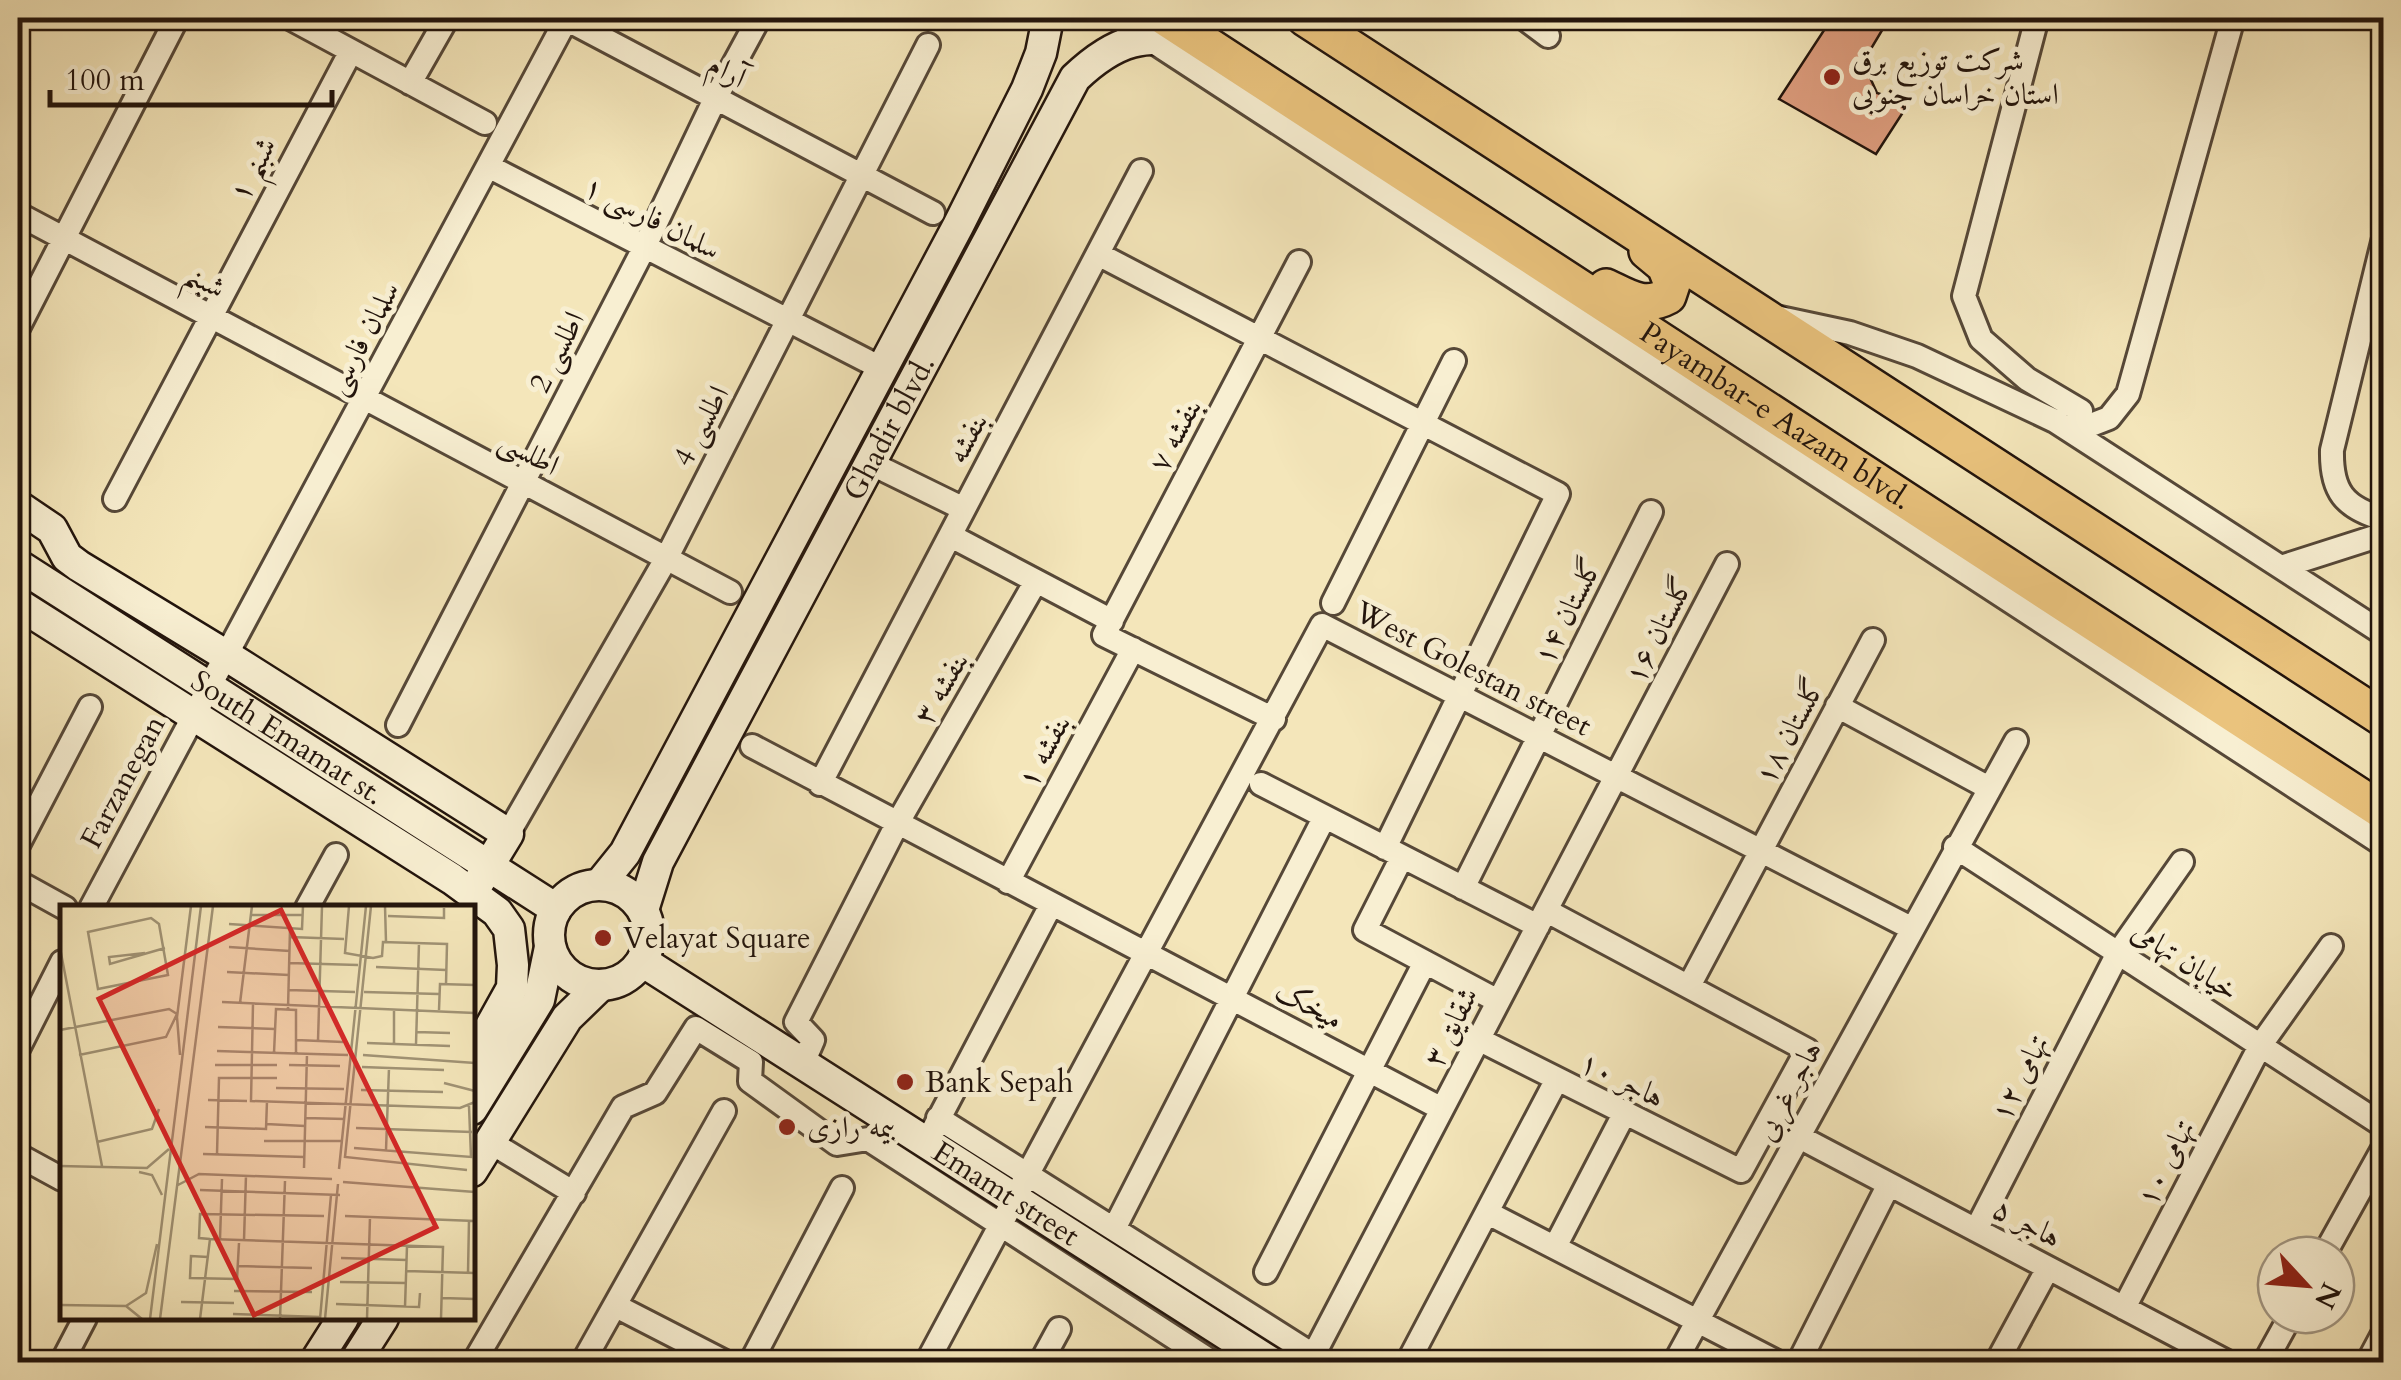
<svg xmlns="http://www.w3.org/2000/svg" width="2401" height="1380" viewBox="0 0 2401 1380" font-family="Cardo,Amiri,serif">
	<style>
		.building { fill: #dd9c7d; stroke: #22140c; stroke-width: 2.5 }
		.lines { fill: none; stroke-linecap: round; stroke-linejoin: round }
		.street-casing { stroke: #564838; stroke-width: 28 }
		.secondary-casing { stroke: #22140c; stroke-width: 35 }
		.primary-casing { stroke: #22140c; stroke-width: 40 }
		.street { stroke: #f8efd2; stroke-width: 22 }
		.secondary { stroke: #f8efd2; stroke-width: 30 }
		.primary { stroke: #eac37d; stroke-width: 35 }
		.poi-dot { fill: #8f2418; stroke: #f8efd2; stroke-width: 4 }
		.labels { text-anchor: middle; dominant-baseline: central; stroke-width: 10; stroke-linejoin: round; paint-order: stroke }
		.poi-label { font-size: 30px; fill: #22140c; stroke: #f8efd2; text-anchor: start }
		.street-label { font-size: 30px; fill: #22140c; stroke: #f8efd2 }
		.inset-road { fill: none; stroke: #a09274; stroke-width: 2.5 }
		.view { fill: #d62828; fill-opacity: 0.15; stroke: #d62828; stroke-width: 5 }
		.inset-edge { fill: none; stroke: #22140c; stroke-width: 5 }
	</style>
	<rect width="100%" height="100%" fill="#f4e6ba"/>
	<filter id="stains"><feTurbulence type="fractalNoise" baseFrequency=".002" numOctaves="4"/><feColorMatrix values="0 0 0 0 .2 0 0 0 0 .09 0 0 0 0 .02 0 0 0 .5 -.17"/></filter>
	<radialGradient id="worn" r=".72"><stop offset=".6" stop-color="#630" stop-opacity="0"/><stop offset="1" stop-color="#630" stop-opacity=".3"/></radialGradient>
	<path class="building" d="M1832,18h33l19,9 -21,35 14,31 32,10 -33,51 -97,-55z"/>
	<g class="lines">
		<defs>
			<path id="street" d="M290,18l195,105
				M1117,18l1267,827
				M1524,18l24,18
				M2037,18l-73,278 17,43 46,40 54,32 -8,21
				M566,19l367,194
				M410,83l37,-65
				M488,166l393,202
				M18,214l712,378
				M2384,238l-52,212c-1,41 12,58 52,69
				M1098,254l460,240 -173,354
				M1780,318l70,15 67,23 138,65 329,213
				M18,328l159,-310
				M2073,432l36,-14 19,-24 105,-376
				M870,463l94,46
				M115,499l236,-448
				M951,536l161,85
				M2281,567l103,-33
				M1333,603l121,-242
				M1837,706l152,82
				M1274,719l-170,-84 195,-373
				M398,725l246,-477 71,-149 44,-81
				M752,746l690,363
				M820,784l321,-613
				M1261,784l277,142
				M508,834l158,-275 262,-514
				M18,845l72,-138
				M1955,847l429,279
				M1402,857l-37,73 133,71
				M18,882l47,26
				M1008,882l125,-233
				M1463,888l188,-376
				M91,908l476,-890
				M307,908l29,-53
				M1689,986l184,-346
				M1478,1039l263,132 66,-121 -260,-139
				M18,1049l44,-87
				M803,1063l10,-23 -17,-18 101,-198 139,-243
				M938,1118l386,244
				M1788,1131l439,231
				M932,1132l119,-227
				M490,1142l84,51
				M18,1155l44,24
				M1488,1213l289,149
				M1114,1229l210,-411
				M1976,1230l142,-277 64,-91
				M1555,1247l69,-133
				M2324,1255l60,-108
				M1266,1272l159,-310
				M616,1306l109,56
				M2124,1308l136,-262 71,-100
				M1313,1356l414,-792
				M62,1362l23,-44
				M474,1362l149,-255 32,-14 41,-65 55,34 -1,19 87,63 31,-5 344,223
				M583,1362l141,-251
				M751,1362l91,-174
				M927,1362l395,-737 589,303
				M1041,1362l18,-33
				M1408,1362l148,-281
				M1675,1362l341,-621
				M1799,1362l90,-178
				M1997,1362l51,-94
				M2265,1362l26,-47
				M2368,1362l16,-30"/>
			<g id="secondary">
				<path d="M18,506l34,23 15,28 12,9 148,90 281,178 -36,59"/>
				<path id="s1" d="M18,565l538,344"/>
				<path d="M18,604l434,275 45,33 12,17 4,36 -1,23 -40,72"/>
				<path d="M600,884l25,-31 333,-627 69,-137 14,-36 7,-35"/>
				<circle cx="599" cy="935" r="50"/>
				<path id="s2" d="M643,910l15,-48 417,-784c41,-39 70,-46 125,-34"/>
				<path id="s3" d="M642,961l628,401"/>
				<path d="M472,1109l67,-109 11,-53"/>
				<path d="M472,1171l95,-153 34,-33"/>
				<path d="M315,1362l28,-44"/>
				<path d="M355,1362l28,-44"/>
			</g>
			<g id="primary">
				<path id="s4" d="M1166,18l1218,794"/>
				<path d="M1305,18l1079,701"/>
				<path d="M1606,287c23,11 38,22 62,9l4,-12 -7,-18 -18,-15"/>
			</g>
		</defs>
		<use href="#street" class="street-casing"/>
		<use href="#secondary" class="secondary-casing"/>
		<use href="#primary" class="primary-casing"/>
		<use href="#street" class="street"/>
		<use href="#secondary" class="secondary"/>
		<use href="#primary" class="primary"/>
	</g>
	<g class="poi-dot">
		<circle cx="1832" cy="77" r="10"/>
		<circle cx="603" cy="938" r="10"/>
		<circle cx="905" cy="1082" r="10"/>
		<circle cx="787" cy="1127" r="10"/>
	</g>
	<g class="labels">
		<g class="poi-label">
			<text x="1852" y="60">شرکت توزیع برق<tspan x="1852" dy="34">استان خراسان جنوبی</tspan></text>
			<text x="623" y="938">Velayat Square</text>
			<text x="925" y="1082">Bank Sepah</text>
			<text x="807" y="1127">بیمه رازی</text>
		</g>
		<g class="street-label">
			<text transform="translate(727 71) rotate(28)">آرام</text>
			<text transform="translate(253 169) rotate(-62)">شبنم ۱</text>
			<text transform="translate(652 218) rotate(27)">سلمان فارسی ۱</text>
			<text transform="translate(205 281) rotate(28)">شبنم</text>
			<text transform="translate(363 338) rotate(-62)">سلمان فارسی</text>
			<text transform="translate(557 352) rotate(-63)">اطلسی 2</text>
			<text stroke="none"><textPath href="#s4" startOffset="728">Payambar-e Aazam blvd.</textPath></text>
			<text transform="translate(701 426) rotate(-62)">اطلسی 4</text>
			<text stroke="none"><textPath href="#s2" startOffset="542">Ghadir blvd.</textPath></text>
			<text transform="translate(1175 435) rotate(-62)">بنفشه ۷</text>
			<text transform="translate(967 438) rotate(-62)">بنفشه</text>
			<text transform="translate(529 453) rotate(28)">اطلسی</text>
			<text transform="translate(1568 611) rotate(-63)">گلستان ۱۴</text>
			<text transform="translate(1659 630) rotate(-63)">گلستان ۱۶</text>
			<text transform="translate(1473 669) rotate(27)">West Golestan street</text>
			<text transform="translate(941 688) rotate(-60)">بنفشه ۳</text>
			<text transform="translate(1790 731) rotate(-62)">گلستان ۱۸</text>
			<text stroke="none"><textPath href="#s1" startOffset="320">South Emamat st.</textPath></text>
			<text transform="translate(1044 751) rotate(-62)">بنفشه ۱</text>
			<text transform="translate(123 782) rotate(-62)">Farzanegan</text>
			<text transform="translate(2185 961) rotate(33)">خیابان تهامی</text>
			<text transform="translate(1309 1005) rotate(28)">میخک</text>
			<text transform="translate(1451 1027) rotate(-63)">شقایق ۳</text>
			<text transform="translate(2020 1078) rotate(-63)">تهامی ۱۲</text>
			<text transform="translate(1622 1080) rotate(26)">هاجر ۱۰</text>
			<text transform="translate(1789 1091) rotate(-62)">هاجر غربی</text>
			<text transform="translate(2166 1163) rotate(-63)">تهامی ۱۰</text>
			<text stroke="none"><textPath href="#s3" startOffset="432">Emamt street</textPath></text>
			<text transform="translate(2027 1223) rotate(28)">هاجر ۵</text>
		</g>
	</g>
	<g transform="translate(60 905)">
		<rect width="415" height="415" fill="#f4e6ba"/>
		<path class="inset-road" d="M289,1l-4,47 28,5 9,-2 1,-14 64,2 -1,40M311,1l-26,251 122,13M325,1l1,36M191,10h51M328,11l56,2v-10M91,13l8,6 9,51 -70,14 -10,-57zM169,19l73,5 1,-23M230,32l54,2M169,42l61,4M0,43l42,218M85,48l-36,4 1,7 55,-16M229,58l69,2M316,62l70,3M167,67l62,3M228,85l67,2M304,87l75,2M162,97l253,11M180,98l12,-97M193,99l-2,97 209,7 15,-6M228,104l2,-80M379,105l1,-26 35,1M158,122l57,2M0,125l109,-21 8,5 -11,23 -87,18M356,127l34,1M236,135l47,2M258,136l4,-135M307,138l83,3M334,139v-35M356,139l3,-101M157,146l131,4M214,148l2,-44 20,1v43M120,150l-3,-38 14,-111M303,150l112,8M155,160h62M229,160l51,1M302,162l82,3M384,178l31,8M216,183l68,1M301,185l82,2M148,195l39,1M245,213l40,1M206,219l39,2M145,222l61,2 1,-28M296,223l116,4M204,236h78M37,237l55,-13 7,-20M294,243l117,9 -2,-51M326,245l3,-82M143,249l101,3M157,249l2,-76h58M0,261l87,2 22,-19M244,263l3,-114M279,264l27,-263M79,267l13,3 10,20M283,277l132,10M118,280l21,-11 133,5M140,285l140,5M285,311l130,5M150,334l-11,-1 1,-24 124,2M160,334l2,-60M184,335l2,-65M148,352l-17,-1 -1,22 47,1 2,-36M281,353l66,2M178,361l74,2M346,366l69,2M408,368l1,-53M280,377l66,1M174,386l78,1M382,393l33,1M121,397l53,1M276,399l83,3 1,-14M0,400l66,1 16,13M66,401l20,-13 11,-49M345,402l2,-61M173,409l87,3M90,414l51,-413M100,414l53,-413M140,414l10,-80 233,8 -2,72M220,414l5,-138M260,414l11,-124M265,414l13,-135M307,414l3,-102"/>
		<path class="view" d="M221,5l155,317 -182,88 -155,-316z"/>
		<rect width="415" height="415" class="inset-edge"/>
	</g>
	<rect width="2401" height="1380" fill="none" stroke="#f4e6ba" stroke-width="60"/>
	<rect x="20" y="20" width="2361" height="1340" fill="none" stroke="#22140c" stroke-width="5"/>
	<rect x="30" y="30" width="2341" height="1320" fill="none" stroke="#22140c" stroke-width="2.5"/>
	<g transform="translate(2306 1285) rotate(116)"><circle r="48" fill="#f8efd2" stroke="#a29783" stroke-width="2.5"/>
	<path d="M0-8L18 38L0 25L-18 38Z" fill="#8f2418"/>
	<text y="-15" font-size="28" font-weight="bold" text-anchor="middle" fill="#22140c">N</text>
	</g>
	<path d="M50 90v15h282v-15" fill="none" stroke="#22140c" stroke-width="5"/>
	<text x="65" y="90" font-size="30" fill="#22140c" stroke="#f8efd2" stroke-width="8" paint-order="stroke">100 m</text>
	<rect width="100%" height="100%" filter="url(#stains)"/>
	<rect width="100%" height="100%" fill="url(#worn)"/>
</svg>
